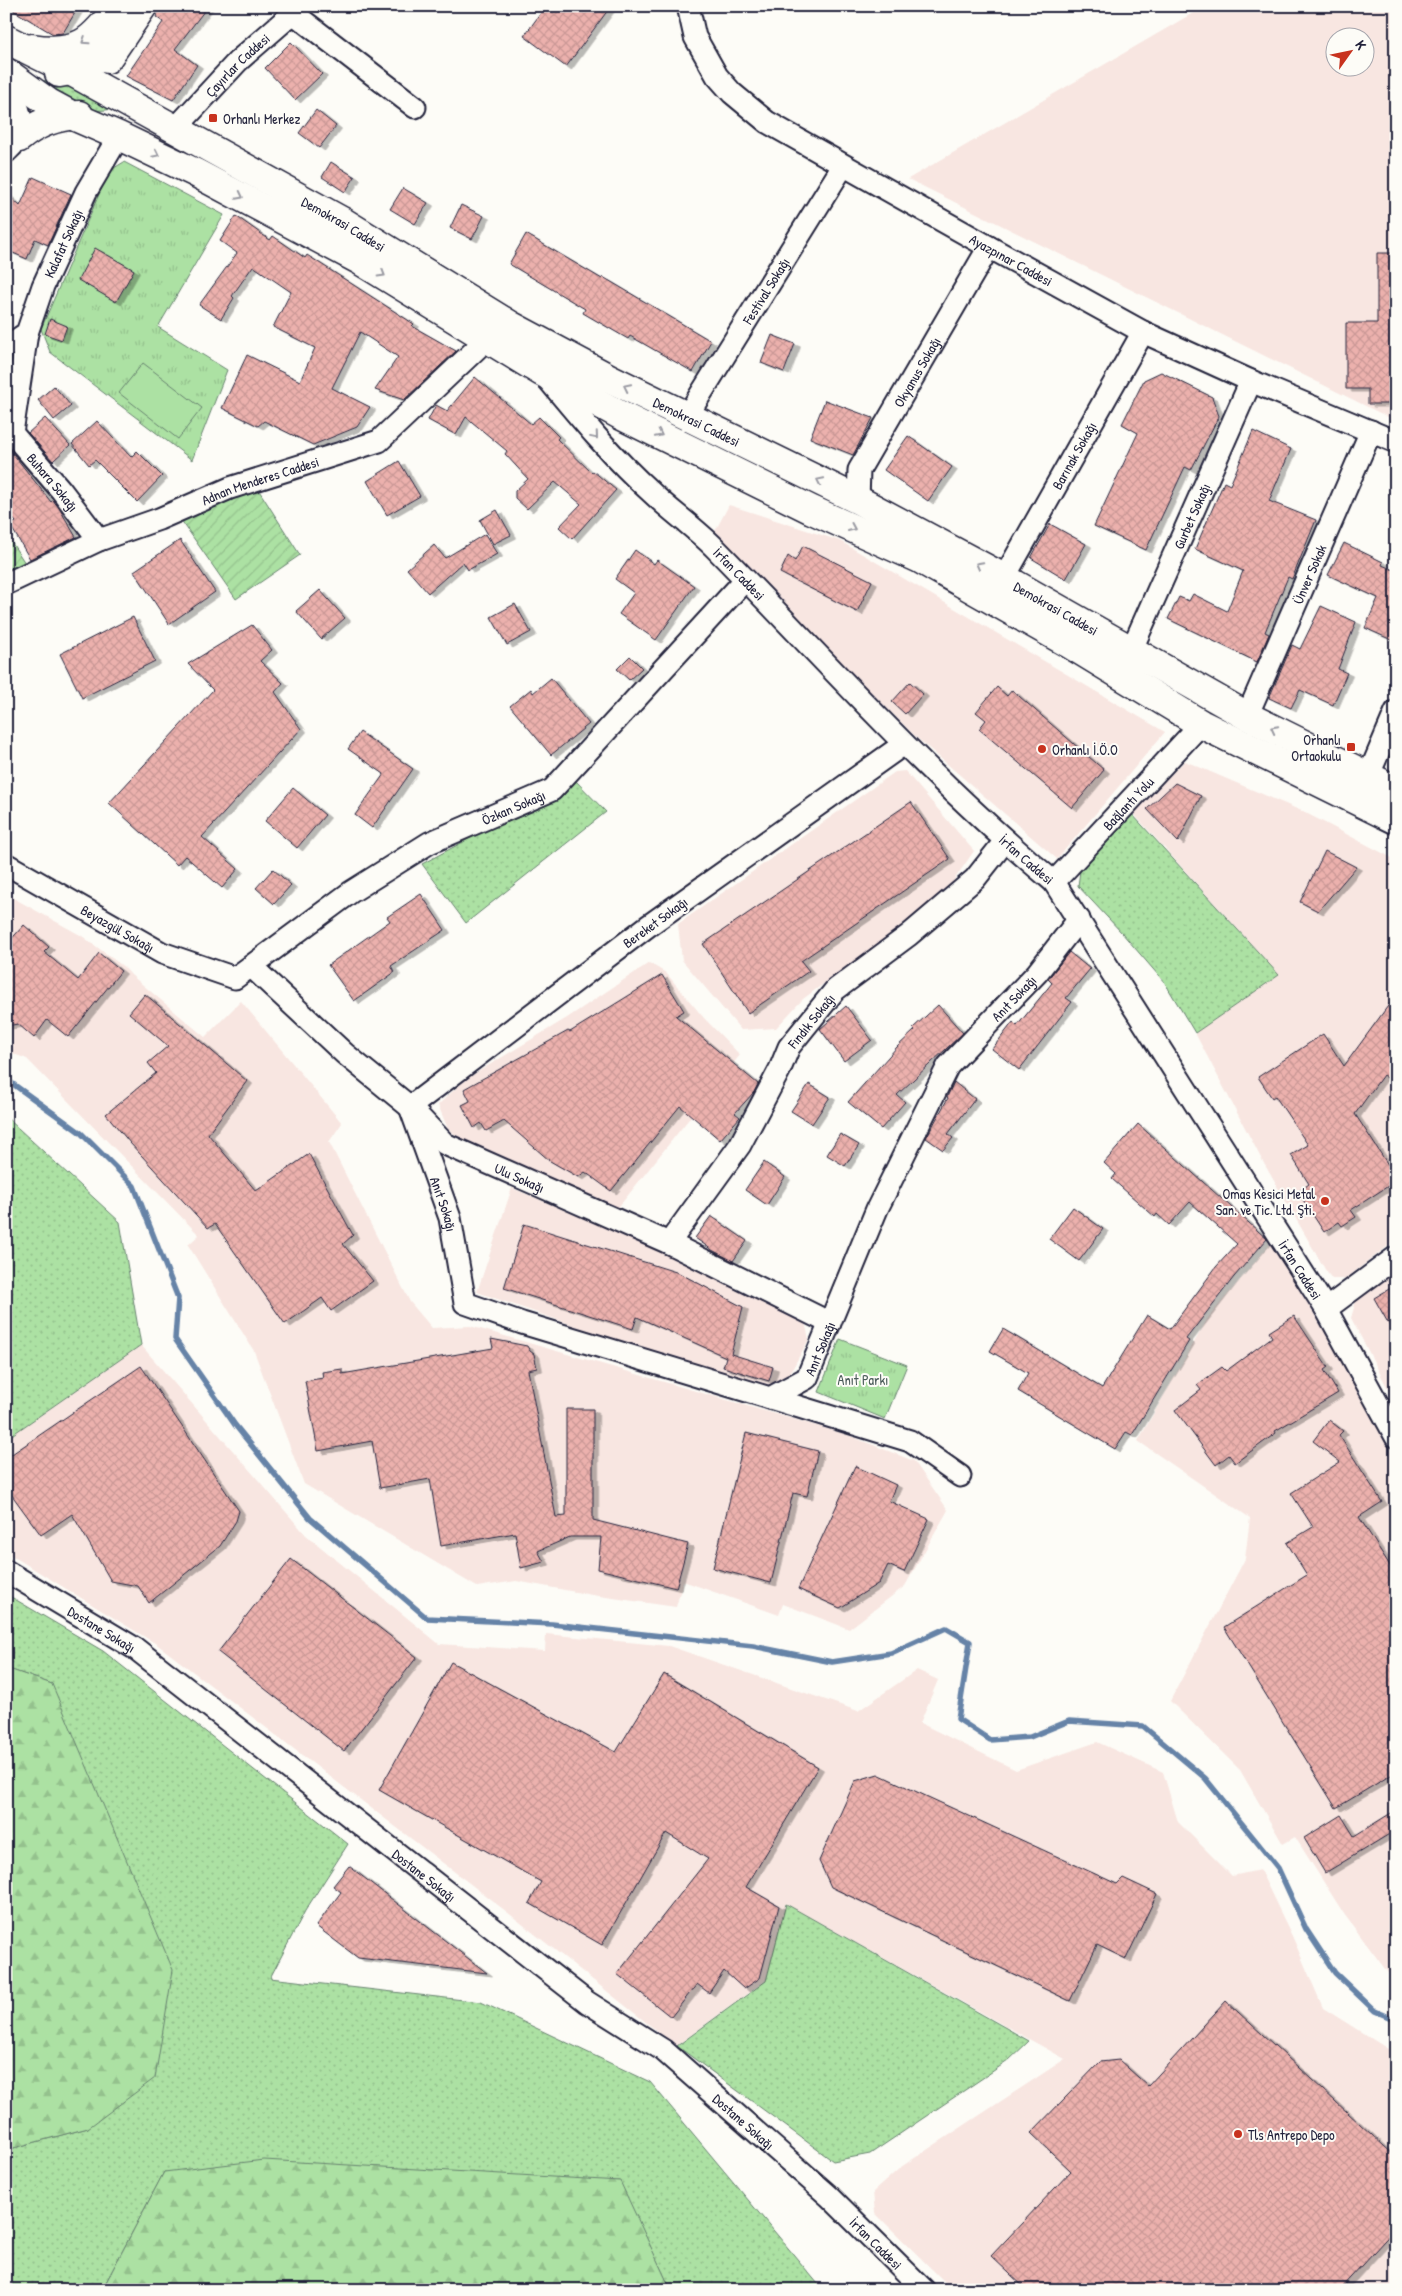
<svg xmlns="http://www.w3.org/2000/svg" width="1402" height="2296" viewBox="0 0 1402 2296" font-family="'Patrick Hand',sans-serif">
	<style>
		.built { fill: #f8e6e1; fill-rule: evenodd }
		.grass { fill: url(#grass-dots); stroke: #67826f }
		.forest { fill: url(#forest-firs); stroke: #67826f }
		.park { fill: url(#park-tufts); stroke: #67826f }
		.garden { fill: url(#garden-furrows); stroke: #67826f }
		.pitch { fill: #ace1a3; stroke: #67826f }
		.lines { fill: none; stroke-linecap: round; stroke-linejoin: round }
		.stream { stroke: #6683a7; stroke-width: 5.5 }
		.building { fill: url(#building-cross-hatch); stroke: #22223b; filter: url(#shadow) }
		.minor-casing { stroke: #22223b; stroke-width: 25 }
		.major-casing { stroke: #22223b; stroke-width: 31 }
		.minor { stroke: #fdfcf7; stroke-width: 21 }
		.major { stroke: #fdfcf7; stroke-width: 28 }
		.oneway { stroke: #9a9aa2 }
		.poi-dot { fill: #c8321e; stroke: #fdfcf7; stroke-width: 2 }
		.labels { text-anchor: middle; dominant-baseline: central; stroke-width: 4; stroke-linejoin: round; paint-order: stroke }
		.street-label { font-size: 14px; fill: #22223b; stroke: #fdfcf7 }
		.poi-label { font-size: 14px; fill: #22223b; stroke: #fdfcf7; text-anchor: start }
		.park-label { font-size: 14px; fill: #4b5b5a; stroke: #fdfcf7 }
	</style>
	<defs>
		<pattern id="grass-dots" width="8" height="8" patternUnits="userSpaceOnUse" patternTransform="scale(1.25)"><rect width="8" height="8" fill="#ace1a3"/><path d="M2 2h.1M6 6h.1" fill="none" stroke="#94c18d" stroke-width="1.8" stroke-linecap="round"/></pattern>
		<pattern id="forest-firs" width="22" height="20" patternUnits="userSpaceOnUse" patternTransform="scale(1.25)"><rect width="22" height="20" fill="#ace1a3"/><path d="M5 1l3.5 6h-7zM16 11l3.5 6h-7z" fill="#94c18d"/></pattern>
		<pattern id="park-tufts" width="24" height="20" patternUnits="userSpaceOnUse" patternTransform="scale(1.25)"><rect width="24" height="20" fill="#ace1a3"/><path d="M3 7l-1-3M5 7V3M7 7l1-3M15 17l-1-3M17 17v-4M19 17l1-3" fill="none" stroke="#94c18d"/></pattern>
		<pattern id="garden-furrows" width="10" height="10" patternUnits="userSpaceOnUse" patternTransform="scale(1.25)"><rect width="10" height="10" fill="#ace1a3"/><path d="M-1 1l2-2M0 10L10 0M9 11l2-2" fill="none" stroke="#94c18d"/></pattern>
		<pattern id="building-cross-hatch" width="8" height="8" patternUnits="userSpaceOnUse" patternTransform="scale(1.25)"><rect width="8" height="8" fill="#ecb1ad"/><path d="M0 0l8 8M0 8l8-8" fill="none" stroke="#ca9896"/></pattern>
		<filter id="shadow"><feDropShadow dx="5.5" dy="3" stdDeviation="0" flood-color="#0004"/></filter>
	</defs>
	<rect width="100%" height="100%" fill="#fdfcf7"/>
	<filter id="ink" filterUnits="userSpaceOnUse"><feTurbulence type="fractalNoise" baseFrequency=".02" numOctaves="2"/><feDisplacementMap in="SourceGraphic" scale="10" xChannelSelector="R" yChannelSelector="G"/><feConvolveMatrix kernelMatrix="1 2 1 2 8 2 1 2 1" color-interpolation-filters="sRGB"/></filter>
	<g filter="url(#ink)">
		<path class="built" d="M1205,6h191v415l-488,-242zM1334,38h30v30h-30z
			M729,505l111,36 325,191 -108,127 -140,-121 -204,-203z
			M1185,761l119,51 92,48v380l-51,39h-13l-6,-8 -64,-111 -67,-127 84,-58 -147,-163z
			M905,771l69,80 -29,42 -142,106 -27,29 -35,2 -59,-70 -4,-36 217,-152z
			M6,894l76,42 42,31 7,8 74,62 36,-36 101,122 -13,19 81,160 22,26 38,-2 375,108 69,27 34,49 -43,76 -56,43 -66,-25 -4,11 -96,-34 -7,26 -84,-12 -76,-14 -39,6 -173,-103 -50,-133 -66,-106 11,-10 -172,-176 -21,-8z
			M649,963l17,10 38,45 36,37 -123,154 -138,-63 -13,-3 -18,-14 -10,-24 28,-26 101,-61z
			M512,1188l157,66 135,64 5,21 -19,34 -21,12 -127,-36 -165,-57z
			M1271,1243l84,138 41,78v521l-8,-7 -44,-59 -49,-77 -12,7 -43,-74 -70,-69 75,-142 5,-41 -112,-77 70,-123z
			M1396,1269v135l-45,-86 6,-21z
			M141,1345l165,190 133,109 106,7 1,-17 123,12 189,65 59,-41 21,10 -18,43 96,47 81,-28 66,30 15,50 54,54 28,-6 33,68 30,70 73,46v236h-443l-78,-77 -2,-21 28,-25 164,-108 -279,-155 -20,76 -90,66 -169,-134 -349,-267 -152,-93v-113z"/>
		<path class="grass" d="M58,79l57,29c-29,10 -63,-14 -88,-25z
			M574,779l32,33 -140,111 -44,-59 138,-74z
			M1131,813l148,162 -84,58 -30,-50 -43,-50 -44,-47 2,-15z
			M6,1117l114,105 21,123 -135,94z
			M6,1594l97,57 245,193 -43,67 -35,67 211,24 169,80 173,208h-152l-52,-109 -455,-9 -62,118h-96v-140l82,-22 -36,-444 -46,-16z
			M786,1904l243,137 -21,20 -138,93 -37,7 -156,-115 89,-65z"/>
		<path class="forest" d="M6,1668l46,16 121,286 -18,108 -67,50 -82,22z
			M264,2160l356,21 51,109h-569l62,-118z"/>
		<path class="park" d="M124,162l100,53 -66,112 69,43 -35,90 -142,-108 -9,-23 68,-158z
			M840,1339l67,26 -22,54 -66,-27z"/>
		<path class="garden" d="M258,489l42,66 -64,44 -55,-79z
			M6,534l19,29 -19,7z"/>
		<path class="pitch" d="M143,363l59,45 -24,31 -59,-46z"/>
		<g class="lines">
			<path class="stream" d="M6,1079l75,54 53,53 44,112 -3,41 60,86 75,93 117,100 125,6 201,22 79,16 59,-9 55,-25 24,14 -12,77 32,21 40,-3 39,-16 74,5 62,52 73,90 28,61 29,44 40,38 21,9"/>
		</g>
		<path class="building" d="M6,6h73l-16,27 -10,1z
			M161,6h47l-33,43 22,16 -24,35 -47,-24 37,-54 -7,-5z
			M546,6h65l-45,61 -42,-31z
			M291,42l31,32 -27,26 -30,-32z
			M316,110l20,16 -17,22 -20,-15z
			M331,162l24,15 -10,15 -23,-15z
			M33,177l38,17 -23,51 -13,-6 -8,20 -21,-9v-57l14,13z
			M403,188l25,15 -13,21 -25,-15z
			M461,205l23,11 -12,23 -22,-11z
			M236,216l34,24 3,-4 32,22 2,-3 107,69 -2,2 44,25 -52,49 -29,-10 23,-33 -38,-25 -28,56 38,19 -13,20 -44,18 -49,-24 -6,5 -36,-18 25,-53 53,26 15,-33 -42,-21 18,-35 -38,-26 -21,30 2,2 -13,21 -22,-14 38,-52 -17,-12z
			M526,234l76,45 1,-2 108,64 -18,31 -63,-36 -2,3 -45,-26 2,-4 -76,-45z
			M95,248l39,22 -18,32 -38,-22z
			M1377,253h19v151h-28v-15h-22v-66h31z
			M50,319l17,7 -5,14 -17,-6z
			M772,335l23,9 -11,28 -23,-9z
			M1161,372l51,25 7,19 -28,54 -6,-3 -39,83 -52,-24 44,-93 -16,-9 22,-44z
			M475,377l56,47 8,-7 20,20 -2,2 35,34 1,-2 23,19 -44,49 -13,-12 22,-23 -26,-22 -28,27 -12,-11v-7l13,-12 -23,-25 2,-3 -41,-34 -10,18 -28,-15 8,-15 11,6z
			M54,386l17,20 -17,14 -16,-20z
			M825,400l48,18 -20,37 -43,-17z
			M45,418l25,27 -17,16 -25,-28z
			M97,421l34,36 6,-6 25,25 -25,26 -42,-42 -6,5 -17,-21z
			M1253,431l38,18 -22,52 47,19 -24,59 -4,-2 -23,55 4,2 -12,28 -89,-43 11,-22 10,4 4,-7 34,17 16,-40 -48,-22 29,-67 6,3z
			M908,436l44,31 -24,34 -44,-31z
			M10,450l41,52 2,-2 6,8 17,29 -46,22 -20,-34 6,-3 -10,-12v-57z
			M399,461l21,35 -33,19 -20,-34z
			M497,510l14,25 -18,9 -13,-24z
			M1050,524l36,20 -20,35 -35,-21z
			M485,534l12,20 -29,16 -5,-8 -35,31 -21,-24 27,-24 11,13z
			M180,540l35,52 -46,32 -35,-53z
			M1344,543l39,19 -1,3 14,6v71l-31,-14 13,-30 -50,-23z
			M803,546l69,35 -15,31 -77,-39 8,-17 7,5z
			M635,550l19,14 3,-4 37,26 -38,54 -37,-26 15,-21 -19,-14z
			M320,590l25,28 -24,21 -25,-28z
			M515,604l16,28 -24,13 -16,-28z
			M1321,606l35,16 -18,47 9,4 -14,32 -33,-15 -9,18 -22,-10 23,-53 8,4z
			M133,617l22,44 -73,37 -22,-44z
			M252,625l20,25 -12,11 23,22 -8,9 26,37 -99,108 36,32 -16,19 -37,-32 -8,9 -68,-62 104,-113 -25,-26z
			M630,656l12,12 -13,12 -12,-11z
			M551,678l38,46 -38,31 -41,-49 21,-17 2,4z
			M910,682l13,12 -18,20 -13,-12z
			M997,687l10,9 5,-6 92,80 -32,38 -93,-79 7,-9 -10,-8z
			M360,732l53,37 -41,59 -17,-13 29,-41 -36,-25z
			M1175,783l26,13 -23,46 -31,-33z
			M293,788l32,27 -28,33 -32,-27z
			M911,802l39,57 -149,102 8,10 -61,42 -45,-69z
			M1325,851l31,16 -38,44 -18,-9z
			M273,869l18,16 -17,19 -18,-16z
			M421,894l24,36 -54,36 4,6 -41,29 -26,-36 62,-44 -3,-4z
			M24,925l25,22 -5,5 34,28 21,-27 22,18 -53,66 -21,-17 -13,18 -16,-14 -12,2v-81z
			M1069,952l21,17 -24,29 6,4 -53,68 -27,-21 21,-27 4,4 35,-43 -4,-4z
			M662,975l22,36 -8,5 82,68 -4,8 -19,21 5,4 -20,23 -40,-34 -69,85 -26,-19 -7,5 -28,-16 -46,-40 -18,10 -5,-8 -7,5 -12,-23 8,-4 -6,-12 104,-58 2,1z
			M145,994l102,87 -39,53 48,57 53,-37 44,81 -10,9 30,37 -42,30 -9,-13 -37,26 -70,-100 -7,4 -78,-85 -24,-29 50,-41 -8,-10 20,-17 -39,-33z
			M1396,995v89l-13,-9 -28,39 41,63v4l-45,29 5,7 -14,9 -3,-4 -15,10 -26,-40 11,-8 -18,-29 17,-10 -33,-49 -3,2 -14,-21 65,-43 21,32z
			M938,1005l25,28 -66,62 8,7 -24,27 -33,-27 49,-55 18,-17 -2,-2z
			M846,1006l26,34 -28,21 -24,-32z
			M954,1082l21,17 -27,35 5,4 -10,12 -17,-12 22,-40 -1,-1z
			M809,1084l21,13 -18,27 -21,-13z
			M1138,1124l129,115 -33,38 -48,62 3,2 -57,94 -6,-3 -11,17 -97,-58 10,-18 -38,-22 13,-22 99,59 45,-73 23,14 46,-62 21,-23 -47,-42 -21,23 -12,-11 -2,3 -43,-38 4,-5 -12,-11z
			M840,1134l19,11 -14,21 -18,-11z
			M764,1162l21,15 -18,28 -22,-15z
			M1073,1207l30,22 -24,32 -30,-22z
			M711,1216l36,25 -14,20 -21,-11 -17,-12z
			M524,1224l155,49 64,34 -12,47 42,13 -4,14 -46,-14 3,-10 -89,-40 -4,12 -129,-41z
			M1396,1285v52l-22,-39z
			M1294,1316l34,51 -4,3 14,23 -63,38 1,2 -41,30 -6,-8 -13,10 -41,-55 26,-20 -4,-5 25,-18 4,4 46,-34 -3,-5z
			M491,1339l36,7 3,5 4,3 3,14 -9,2 28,147 10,-1v-107h27v111l95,24 -12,44 -78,-19 3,-32h-31l-32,14 6,11 -23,6 -6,-35 -74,13 -11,-67 -50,9 -8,-47 -54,10 -13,-70 18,-3 -1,-6 20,-3v5l151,-26z
			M141,1366l98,145 -3,10 -16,25 -71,57 -11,-17 -27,-5 -39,-67 -31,21 -35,-48v-29z
			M1329,1420l14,11 -4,4 43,67 -23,15 37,58v197l-60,36 -112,-181 83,-52 -20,-32 26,-16 -22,-34 49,-31 -27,-21z
			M746,1433l72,18 -11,45 -14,-3 -22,90 -58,-15z
			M855,1466l41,19 -7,16 40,18 -25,53 -16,-7 -9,18 -39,25 -42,-19z
			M291,1559l126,98 -73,94 -126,-99z
			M451,1662l165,90 48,-78 154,93 -72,120 33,19 -19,72 -16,11 -20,-18 -15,22 -12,-9 -26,33 -54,-43 91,-115 -42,-26 -64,112 -73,-42 12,-21 -162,-92z
			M878,1774l239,110 6,-6 34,16 -31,65 -29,-14 -27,56 -239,-114 -12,-26 36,-80z
			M1396,1810v20l-71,43 -21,-35 37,-23 13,21z
			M349,1866l138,107 -129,-15 -42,-32 25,-34 -8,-6z
			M1226,2001l170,156v71l-57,62h-312l-36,-34 80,-85 -40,-38 69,-71 19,-2 29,26z"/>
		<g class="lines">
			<defs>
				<g id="minor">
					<path id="s1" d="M688,6l7,31 22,39 15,17 35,29 222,125 154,85 108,49 145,61"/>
					<path d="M293,13l122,94"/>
					<path d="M6,84c9,16 20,34 13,53 -2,5 -9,11 -13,15"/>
					<path id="s2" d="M176,128l62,-67 63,-55"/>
					<path id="s3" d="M27,333l-15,100 49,57 38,50"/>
					<path id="s4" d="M6,347l21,-14 16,-47 43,-94 33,-56"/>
					<path id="s5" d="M547,378c33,40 66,80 105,115 20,19 43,35 63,55 111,113 217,233 339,334l272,427 70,128"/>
					<path id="s6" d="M687,416l156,-250"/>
					<path id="s7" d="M858,500l1,-30 130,-223"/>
					<path id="s8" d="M1004,578l139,-246"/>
					<path id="s9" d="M6,584l93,-44 60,-21 71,-31 149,-47 109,-103"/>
					<path id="s10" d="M1131,651l120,-270"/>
					<path id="s11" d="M1247,716l124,-285"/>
					<path id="s12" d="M904,744l-256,182 -238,181 40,111 15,85 57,20 248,75 37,-20 70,-169 71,-143 89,-93 42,-54"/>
					<path d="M1368,777l28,-66"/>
					<path id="s13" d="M6,864l156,89 73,25 116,-86 78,-49 123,-53 193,-210"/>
					<path id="s14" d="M1054,882l147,-158"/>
					<path id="s15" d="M252,967l93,87 65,53 35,37 224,99 161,80"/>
					<path id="s16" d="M669,1243l71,-98 40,-76 9,-22 46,-57 74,-55 66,-56 30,-38"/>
					<path d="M1326,1309l70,-52"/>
					<path d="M770,1398l140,43 50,35"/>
					<path id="s17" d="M6,1571l130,78 451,353 76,48 166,146 95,94"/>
				</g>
				<g id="major">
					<path id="s18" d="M6,39l66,33 268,148 170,105 99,53 249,122 146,78 243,138 149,74"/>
					<path d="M32,48c46,7 60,-6 86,-42"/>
					<path d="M107,59l36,-53"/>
					<path d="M6,72l43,31 24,13 46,20 77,37 165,88 181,111 78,43 192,95 108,49 148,84 133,81 195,96"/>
					<path d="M59,73c26,-3 38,-13 57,-29"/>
					<path d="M19,138c18,-15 37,-22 60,-23"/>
				</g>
			</defs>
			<use href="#minor" class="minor-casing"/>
			<use href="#major" class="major-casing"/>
			<use href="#minor" class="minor"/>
			<use href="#major" class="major"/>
		</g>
		<defs><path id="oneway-chevron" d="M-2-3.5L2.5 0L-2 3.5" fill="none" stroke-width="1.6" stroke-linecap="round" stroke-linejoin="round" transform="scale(1.25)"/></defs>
		<g class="oneway">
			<use href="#oneway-chevron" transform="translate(85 41) rotate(147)"/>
			<use href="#oneway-chevron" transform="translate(156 154) rotate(26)"/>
			<use href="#oneway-chevron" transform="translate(240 196) rotate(27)"/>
			<use href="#oneway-chevron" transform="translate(382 274) rotate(31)"/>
			<use href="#oneway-chevron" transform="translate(627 387) rotate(-154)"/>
			<use href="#oneway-chevron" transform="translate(659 434) rotate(26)"/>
			<use href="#oneway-chevron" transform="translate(595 436) rotate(50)"/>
			<use href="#oneway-chevron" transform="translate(820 481) rotate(-154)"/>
			<use href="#oneway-chevron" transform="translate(852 528) rotate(24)"/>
			<use href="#oneway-chevron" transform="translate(979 565) rotate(-152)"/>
			<use href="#oneway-chevron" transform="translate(1274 729) rotate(-153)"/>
		</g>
	</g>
	<g class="poi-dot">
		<rect x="208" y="113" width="10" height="10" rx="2.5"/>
		<rect x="1346" y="742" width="10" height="10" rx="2.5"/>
		<circle cx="1042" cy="749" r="5"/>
		<circle cx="1325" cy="1201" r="5"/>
		<circle cx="1238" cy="2134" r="5"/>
	</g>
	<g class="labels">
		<g class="street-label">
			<text stroke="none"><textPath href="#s2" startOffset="88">Çayırlar Caddesi</textPath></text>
			<text stroke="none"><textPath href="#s18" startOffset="385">Demokrasi Caddesi</textPath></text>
			<text stroke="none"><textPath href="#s4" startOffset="122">Kalafat Sokağı</textPath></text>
			<text stroke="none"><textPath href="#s1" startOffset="425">Ayazpınar Caddesi</textPath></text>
			<text stroke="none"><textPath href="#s6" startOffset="148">Festival Sokağı</textPath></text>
			<text stroke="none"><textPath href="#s7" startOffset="144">Okyanus Sokağı</textPath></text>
			<text stroke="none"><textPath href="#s18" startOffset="790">Demokrasi Caddesi</textPath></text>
			<text stroke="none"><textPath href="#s8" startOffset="141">Barınak Sokağı</textPath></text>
			<text stroke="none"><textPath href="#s9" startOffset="275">Adnan Menderes Caddesi</textPath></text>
			<text stroke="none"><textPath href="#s3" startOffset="165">Buhara Sokağı</textPath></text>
			<text stroke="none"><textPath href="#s10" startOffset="148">Gurbet Sokağı</textPath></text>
			<text stroke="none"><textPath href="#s5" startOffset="275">İrfan Caddesi</textPath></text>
			<text stroke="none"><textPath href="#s11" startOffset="155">Ünver Sokak</textPath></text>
			<text stroke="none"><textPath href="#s18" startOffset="1195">Demokrasi Caddesi</textPath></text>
			<text stroke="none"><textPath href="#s14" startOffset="108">Bağlantı Yolu</textPath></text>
			<text stroke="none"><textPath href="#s13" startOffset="585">Özkan Sokağı</textPath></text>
			<text stroke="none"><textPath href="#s5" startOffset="680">İrfan Caddesi</textPath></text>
			<text transform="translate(655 922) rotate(-36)">Bereket Sokağı</text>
			<text stroke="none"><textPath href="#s13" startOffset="129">Beyazgül Sokağı</textPath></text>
			<text stroke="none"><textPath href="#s12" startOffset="1616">Anıt Sokağı</textPath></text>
			<text stroke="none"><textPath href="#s16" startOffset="265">Fındık Sokağı</textPath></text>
			<text stroke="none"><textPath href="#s15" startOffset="344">Ulu Sokağı</textPath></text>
			<text stroke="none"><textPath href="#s12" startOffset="716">Anıt Sokağı</textPath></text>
			<text stroke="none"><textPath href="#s5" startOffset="1175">İrfan Caddesi</textPath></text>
			<text stroke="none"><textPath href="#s12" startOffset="1211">Anıt Sokağı</textPath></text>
			<text stroke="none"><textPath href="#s17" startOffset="112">Dostane Sokağı</textPath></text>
			<text stroke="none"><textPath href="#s17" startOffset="518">Dostane Sokağı</textPath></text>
			<text stroke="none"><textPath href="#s17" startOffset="922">Dostane Sokağı</textPath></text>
			<text stroke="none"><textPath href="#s17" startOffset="1102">İrfan Caddesi</textPath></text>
		</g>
		<g class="poi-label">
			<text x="223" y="118">Orhanlı Merkez</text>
			<text x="1341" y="739" text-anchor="end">Orhanlı<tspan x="1341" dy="16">Ortaokulu</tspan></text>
			<text x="1052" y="749">Orhanlı İ.Ö.O</text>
			<text x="1315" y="1193" text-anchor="end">Omas Kesici Metal<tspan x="1315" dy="16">San. ve Tic. Ltd. Şti.</tspan></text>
			<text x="1248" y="2134">Tls Antrepo Depo</text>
		</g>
		<g class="park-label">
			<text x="863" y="1379">Anıt Parkı</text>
		</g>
	</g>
	<rect width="1402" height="2296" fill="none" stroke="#fdfcf7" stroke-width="25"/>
	<rect x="12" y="12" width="1377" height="2271" fill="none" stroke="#22223b" stroke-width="2" filter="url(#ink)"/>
	<g transform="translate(1350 52) rotate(57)"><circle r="24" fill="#fdfcf7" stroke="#a5a5ac"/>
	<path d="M0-4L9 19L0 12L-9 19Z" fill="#c8321e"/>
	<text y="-8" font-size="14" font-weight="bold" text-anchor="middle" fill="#22223b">K</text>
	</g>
</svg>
